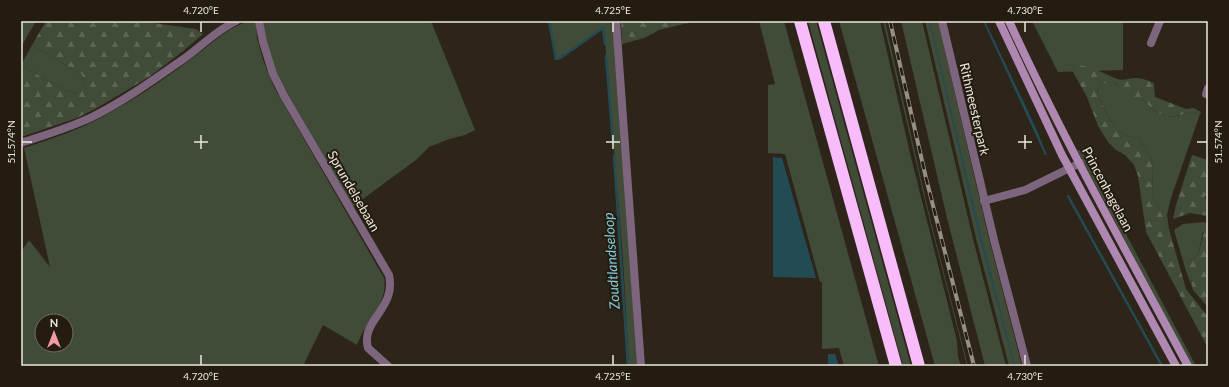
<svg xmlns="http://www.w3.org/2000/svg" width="1229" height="387" viewBox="0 0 1229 387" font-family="Lato,sans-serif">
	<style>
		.green { fill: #404b38; fill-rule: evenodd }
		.forest { fill: url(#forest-firs) }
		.water { fill: #234b53 }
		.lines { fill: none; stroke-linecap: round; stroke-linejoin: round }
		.stream { stroke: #234b53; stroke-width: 2.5 }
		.minor { stroke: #7d657e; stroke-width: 8 }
		.secondary { stroke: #ae88b1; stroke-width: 8 }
		.motorway { stroke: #f8bcfb; stroke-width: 12 }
		.rail-casing { stroke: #968f86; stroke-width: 4 }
		.rail { stroke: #241c11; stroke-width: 2.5; stroke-dasharray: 8; stroke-linecap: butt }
		.ticks { fill: none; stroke: #ede8e0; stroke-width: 1.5 }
		.labels { text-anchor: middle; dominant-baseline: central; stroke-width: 4; stroke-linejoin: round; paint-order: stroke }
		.street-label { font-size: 13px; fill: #ede8e0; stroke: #241c11 }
		.water-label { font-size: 14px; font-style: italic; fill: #81ccda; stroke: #241c11 }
		.neatline { fill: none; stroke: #ede8e0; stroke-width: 1.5 }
		.ticks-label { font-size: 10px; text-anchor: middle; fill: #ede8e0 }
	</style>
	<defs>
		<pattern id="forest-firs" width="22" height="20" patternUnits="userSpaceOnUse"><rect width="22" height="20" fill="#404b38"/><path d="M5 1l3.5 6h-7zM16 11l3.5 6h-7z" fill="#5c6554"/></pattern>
	</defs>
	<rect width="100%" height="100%" fill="#2d251a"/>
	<path class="green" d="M21,21h15l-15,26z
		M256,21l1,17 6,22 11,27 110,191c5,25 -19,44 -27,67l-34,-20 -20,41h-282v-114l8,-12 21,27 -26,-119c20,-7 40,-13 60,-22 42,-20 83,-48 120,-77 14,-11 33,-28 52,-28zM42,321h24v24h-24z
		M264,21h167l44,109 -10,5 -16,4 -20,8 -13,13 -64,47 -72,-124 -9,-20 -8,-36z
		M550,21h61l4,17 2,31 20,297h-8l-6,-106 -19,-232 -42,30 -5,1 -1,-2z
		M759,21h25l95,345h-35l-5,-18 -17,1v-67h-2l-35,-128 -17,-1v-68l7,-1z
		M808,21h8l95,345h-8z
		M839,21h41l29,128 48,192 1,16 3,9h-26z
		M883,21h2l46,201 37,144h-1l-37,-144z
		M901,21h21l51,218 33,127h-21l-38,-148z
		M925,21h13l50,214 34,131h-13l-33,-128z
		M1032,21h91v49l-65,2z
		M32,45l49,29 4,7 -2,8 -7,4 -12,-3 -43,-25z
		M1108,82c18,2 14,18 35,18 8,8 20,19 33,16 11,-2 11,-5 24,-2l-29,84 -4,17 2,14 -17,-35 1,-30 -3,-8 -12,-18c-5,-1 -11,-2 -15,-4 -12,-8 -22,-31 -26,-44l5,-6z
		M1077,150l5,1 114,215h-4z
		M1203,222l5,1v10l-5,-1 -5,23 -10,7 5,28 -7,-19 -12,-41 9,-6z"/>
	<path class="forest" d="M46,21h94l56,8 7,5 -21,18 -33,25 -52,31 -20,10 -56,19v-72l43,25 12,3 6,-4 3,-8 -4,-7 -49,-29z
		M621,21h102l-31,1 -33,8 -15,8 -22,6z
		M1079,65c14,1 25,9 38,14 6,2 13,-1 19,-1 6,0 13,3 18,5l1,14 31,12 8,-1 7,4 -1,2c-13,-3 -13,0 -24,2 -13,3 -25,-8 -33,-16 -4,0 -7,1 -11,0 -12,-5 -9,-22 -30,-16l-5,6c4,13 14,36 26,44 4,2 10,3 15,4l12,18 3,8 -1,30 17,35 17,60 22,28v31l-62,-116 -8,-56 -4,-11 -9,-10 -9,-5 -8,-8 -10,-16 -11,-29 -14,-25v-6z
		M1192,155l16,5v31l-3,6 3,7v12l-18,-3 -17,6 3,-14z
		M1204,232l4,1v74l-15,-17 -5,-28 10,-7z"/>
	<path class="water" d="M929,21h1l51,214 34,131h-1l-35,-130z
		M983,21h2l50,105 12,29h-2z
		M773,157l9,1 34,120 -43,-1z
		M828,354h7l4,12h-11z"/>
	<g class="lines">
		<path class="stream" d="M549,21l7,38 4,-1 43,-30 2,16
			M606,56l7,88
			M614,156l14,210
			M1068,196l94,170"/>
		<path class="minor" d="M259,21l4,21 10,32 11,22 105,179c8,34 -29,45 -21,73l20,18
			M616,21l25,345
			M942,21l52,219 33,126
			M1151,43l9,-22
			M1208,88l-2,6h2
			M21,143c24,-8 48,-15 71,-26 32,-16 61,-37 90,-57 19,-13 33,-29 54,-39
			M984,201l41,-11 55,-27"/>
		<path class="secondary" d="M999,21l63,134 114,211
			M1009,21c54,118 118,231 179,345"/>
		<path class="motorway" d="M800,21l96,345
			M824,21l95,345"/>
		<defs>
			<path id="rail" d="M890,21l36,157 48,188"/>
		</defs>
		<use href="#rail" class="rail-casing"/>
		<use href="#rail" class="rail"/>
	</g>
	<path class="ticks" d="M201,22v10M613,22v10M1025,22v10M201,135v14M613,135v14M1025,135v14M22,142h10M194,142h14M606,142h14M1018,142h14M1197,142h10M201,355v10M613,355v10M1025,355v10"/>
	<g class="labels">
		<g class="street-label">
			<text transform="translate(975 109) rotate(77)">Rithmeesterpark</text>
			<text transform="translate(1108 189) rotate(62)">Princenhagelaan</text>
			<text transform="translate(354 191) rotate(60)">Sprundelsebaan</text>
		</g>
		<g class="water-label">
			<text transform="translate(611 261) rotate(-94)">Zoudtlandseloop</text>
		</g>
	</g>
	<rect width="1229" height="387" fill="none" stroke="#241c11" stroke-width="44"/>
	<g transform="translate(54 333)"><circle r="19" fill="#241c11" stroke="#746e64"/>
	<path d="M0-3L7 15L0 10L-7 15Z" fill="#f49aa4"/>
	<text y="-6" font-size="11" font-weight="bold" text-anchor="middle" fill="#ede8e0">N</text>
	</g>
	<rect x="22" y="22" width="1185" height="343" class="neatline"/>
	<g class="ticks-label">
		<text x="201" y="14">4.720°E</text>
		<text x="613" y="14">4.725°E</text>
		<text x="1025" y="14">4.730°E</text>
		<text transform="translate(11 142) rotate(-90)" y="4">51.574°N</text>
		<text transform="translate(1218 142) rotate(-90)" y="4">51.574°N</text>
		<text x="201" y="380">4.720°E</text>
		<text x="613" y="380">4.725°E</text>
		<text x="1025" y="380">4.730°E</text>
	</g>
</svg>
